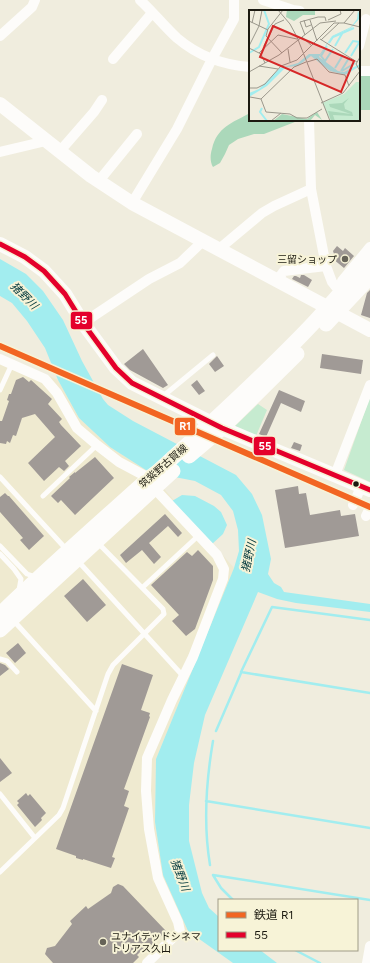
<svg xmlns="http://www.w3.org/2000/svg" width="370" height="963" viewBox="0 0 370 963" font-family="Figtree,'Noto Sans JP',sans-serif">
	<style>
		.built { fill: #efead0 }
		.green { fill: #c6ebd0 }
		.forest { fill: #abd8ba }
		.water { fill: #a2edef }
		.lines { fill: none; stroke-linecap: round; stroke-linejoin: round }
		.stream { stroke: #a2edef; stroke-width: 2.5 }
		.building { fill: #a09a96 }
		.lane { stroke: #fdfcfa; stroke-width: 5 }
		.street { stroke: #fdfcfa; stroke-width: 10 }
		.secondary { stroke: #fdfcfa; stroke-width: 14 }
		.primary { stroke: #fdfcfa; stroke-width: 15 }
		.bus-1-casing { stroke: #f7f3d7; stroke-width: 8 }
		.bus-1 { stroke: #e4002b; stroke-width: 5 }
		.rail-1-casing { stroke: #f7f3d7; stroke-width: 9 }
		.rail-1 { stroke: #f26522; stroke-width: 6 }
		.poi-dot { fill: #666358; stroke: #f7f3d7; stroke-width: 1.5 }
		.bus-dot { fill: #1b1910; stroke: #f7f3d7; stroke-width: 1.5 }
		.labels { text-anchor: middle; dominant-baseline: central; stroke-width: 4; stroke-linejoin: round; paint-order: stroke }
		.poi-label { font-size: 10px; fill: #1b1910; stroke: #f7f3d7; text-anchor: end }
		.street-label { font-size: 10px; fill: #1b1910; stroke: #f7f3d7 }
		.water-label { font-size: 11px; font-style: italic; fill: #00373b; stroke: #f7f3d7 }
		.inset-river { fill: none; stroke: #a2edef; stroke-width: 2 }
		.inset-road { fill: none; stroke: #9b988c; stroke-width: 1 }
		.view { fill: #d62828; fill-opacity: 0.15; stroke: #d62828; stroke-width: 2 }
		.inset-edge { fill: none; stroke: #1b1910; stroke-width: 2 }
		.line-badge { stroke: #f7f3d7; stroke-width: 1.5 }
		.badge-label { font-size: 11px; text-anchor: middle; font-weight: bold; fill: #fff }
	</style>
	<rect width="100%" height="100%" fill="#f0edde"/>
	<path class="built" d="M0,354l58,26 21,38 31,29 39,25 85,96 -78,191 -1,63 8,53 25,56 -35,32h-153z"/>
	<path class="green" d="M370,397v85l-26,-12z
		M258,404l9,6 -11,26 -14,-4 -7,-6z"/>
	<path class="forest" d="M359,75l11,1v34h-11z
		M250,113v7h50l-36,14h-10l-16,5 -9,6 -4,9 -5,9 -7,4c-3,-5 -3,-12 -1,-18 5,-22 20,-26 38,-36z"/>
	<path class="water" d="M0,259l26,15 17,17 20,29 19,41 21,38 5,6 25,16 103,54 16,19 10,21 9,44 -3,15 6,9 7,4 3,5 86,12v8l-74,-9 -19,-4 -19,-7 -53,123 -11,48 -5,42v36l13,52 7,15 10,9v33h41l17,13h-44l-45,-32 -25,-56 -8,-53 1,-63 78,-191 5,-17 -1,-21 -5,-19 -12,-16 -26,-14 -46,-9 -39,-25 -31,-29 -21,-38 -13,-32 -18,-27 -15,-18 -12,-7z
		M182,495l13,1 19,10 7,6 6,13 -4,9 -12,11 -39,-44z"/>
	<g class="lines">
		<path class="stream" d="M370,620l-98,-13 -31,65 129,21
			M216,731l25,-58
			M206,801l164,27
			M210,865c-7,-42 -4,-83 3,-124
			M213,875l157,25
			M213,875l8,13 12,12
			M295,950l25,13"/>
	</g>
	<path class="building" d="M337,246l6,5 2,-3 9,8 -10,12 -11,-9 2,-2 -2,-6z
		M301,275h3l8,5 -4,7 -16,-8 2,-3h2l4,2z
		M370,290v28l-9,-3 6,-22z
		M143,349l25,36 -5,3 -33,-18 -6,-6z
		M322,354l41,6 -2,14 -41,-6z
		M217,356l7,10 -9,6 -6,-8z
		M23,377l6,5 2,-2 21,19 -4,5 14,15 -3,3 2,3 20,21 -16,15 4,5 -5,5 -5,-4 -15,14 -16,-18 27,-26 -20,-23 -13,4 -6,18 -3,-1 -3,8 -3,-2 -1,3 -6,-1v-22h2l7,-20 -2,-1 2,-6h2l5,-14z
		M197,380l8,11 -6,4 -8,-10z
		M279,390l26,11 -4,11 -20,-9 -15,34 -7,-3z
		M294,442l8,3 -2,6 -9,-3z
		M95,457l19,21 -39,37 -14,-15 -3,3 -7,-7 19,-18 -1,-1 6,-5v1z
		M298,486l1,8 7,-1 4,22 30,-5 1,6 14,-2 4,22 -74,12 -10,-58z
		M5,493l3,3h1l35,40 -15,14 -9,-10 3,-2 -23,-26v-15z
		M165,514l17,19 -4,4 -10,-11 -19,17 12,14 -7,7 -12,-14 -16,13 -6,-8z
		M198,550l15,16v14l-18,49 -9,7 -14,-15 7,-6 -28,-30 36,-33 5,4z
		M83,579l23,26 -19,17 -23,-26z
		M18,643l8,10 -11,10 -9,-10z
		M0,663l5,2 4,4 -9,7z
		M122,664l31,11 -12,35 9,3 -1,3 1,1 -26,72 5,2 -5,15 5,2 -17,49 3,1 -4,10 -28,-9v1l-7,-2v-2l-20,-7z
		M0,758l12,15 -12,9z
		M26,793l2,3 2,-2 16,19 -5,5 1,2 -7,7 -18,-22 2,-2 -2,-2z
		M118,884l5,2 43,45 -16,16 -3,-2 -10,10 2,2 -6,6h-80l-8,-9 2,-6 8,-2 17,-22 -2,-3 16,-15 2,3 23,-16 2,-6z"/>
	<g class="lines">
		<path class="lane" d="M0,390l12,-26
			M162,397l51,-42
			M0,477l67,73
			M43,496l54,-51
			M0,546l27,28 9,3
			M0,554l14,15 7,10 -2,11
			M77,560l106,116
			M143,587l55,-51
			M13,620l83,91
			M0,659l7,2 10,11
			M0,794l35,44
			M0,872l59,-57 4,-7 45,-134 5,-9 51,-51 -1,-5 -66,-67"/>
		<path class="street" d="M140,0c13,12 24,26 37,38 20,17 46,27 73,29
			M263,0l30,10 7,1
			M0,36l32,-29 3,-7
			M359,46l7,-27
			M113,59l39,-46
			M359,71h11
			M309,120l2,69 15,77 6,16 4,5 7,3
			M60,151l34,-39 8,-12
			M0,152l46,-11
			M98,182l39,-48
			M132,203l45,-74 35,-70 22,-40v-19
			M219,249l43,-36 12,-7 37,-17
			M277,280l7,-9 42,-5
			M342,281l28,-34
			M83,323l66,-44 31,-16 23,-22
			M0,359l45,20 12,14 20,35 20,17 22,17 30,16
			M335,475l35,-90
			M353,505l8,-18
			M366,516l4,-8
			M147,963l33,-32 -2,-9 -20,-44 -9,-49 -3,-38 1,-33 25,-58 21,-43 30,-78 1,-10 -7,-14 -63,-67
			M367,963l3,-17"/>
		<path class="secondary" d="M0,104l91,72 41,27 238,127
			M0,244l25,13 19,14 21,23 18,29 33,45 16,15 90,45 148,62"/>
		<path class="primary" d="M326,324l44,-47
			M189,456l33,-28 75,-74
			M0,614c49,-47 99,-91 149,-136l8,-6c49,-44 98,-89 144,-136 24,-24 46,-51 69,-77
			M0,630l173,-159"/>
		<defs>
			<path id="bus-1" d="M0,244l25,13 19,14 21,23 18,29 33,45 16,15 90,45 148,62"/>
		</defs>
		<use href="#bus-1" class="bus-1-casing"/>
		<use href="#bus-1" class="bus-1"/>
		<defs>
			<path id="rail-1" d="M0,346l370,161"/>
		</defs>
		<use href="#rail-1" class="rail-1-casing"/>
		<use href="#rail-1" class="rail-1"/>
	</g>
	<g class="poi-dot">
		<circle cx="345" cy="259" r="4"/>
		<circle cx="103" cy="942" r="4"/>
	</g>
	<circle class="bus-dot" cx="356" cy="484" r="3.5"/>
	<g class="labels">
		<g class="poi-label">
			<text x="337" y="259">三留ショップ</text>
			<text x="111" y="936" text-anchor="start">ユナイテッドシネマ<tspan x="111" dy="12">トリアス久山</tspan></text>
		</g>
		<g class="street-label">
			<text transform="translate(163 466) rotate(-41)">筑紫野古賀線</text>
		</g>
		<g class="water-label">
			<text transform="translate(24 296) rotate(45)">猪野川</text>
			<text transform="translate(249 556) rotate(-78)">猪野川</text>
			<text transform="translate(180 875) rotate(69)">猪野川</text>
		</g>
	</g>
	<g transform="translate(249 10)">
		<rect width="111" height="111" fill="#f0edde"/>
		<path d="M107,72h4v39h-29l-9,-18 22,-9z" fill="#c6ebd0"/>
		<path d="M38,0h28v5h-12l-9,6 -8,-4zM100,88l-5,6 1,5 7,3 1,4 -20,-1 2,6h-4l-3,-10 23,3 -21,-7 -1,-3 13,-1zM68,102l5,8 -7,-5 -5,6h-37l9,-7 25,5z" fill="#abd8ba"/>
		<path d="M109,0l2,8 -9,10 -19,9 -13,20 19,14 6,1 16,-8v2l-15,9 -15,-4 -19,-15 -13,10 -12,1 -19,19 -18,11v-4l10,-4 21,-21 18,-5 11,-9h11l12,-18 19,-9 6,-8z" fill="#a2edef"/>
		<path class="inset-river" d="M80,33l4,-6 21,-9M78,36l-6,10 4,5 8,-12M86,36l8,-14M0,43l10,-6 10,-23 -5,-14M96,43l8,-12 7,1M102,46l9,-15M86,58l8,-13M92,61l8,-13M93,61l13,-8M13,98l-2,4 7,9"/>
		<path class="inset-road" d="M29,0l12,14 7,13 33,84M55,10l2,7 5,-2M61,10l7,21M79,10l13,-6 -1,-4M0,11l19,9M3,13l3,-13M95,13l16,4M56,25l-5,-13 18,-5h7l1,4M53,27l10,9M71,29l37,23M72,30l18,-17M0,36l10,-20 3,-16M15,36l11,-22 9,-4M0,38l12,6 4,9M39,39l2,13M10,43l19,-18 19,4M33,43l-16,-17 2,-7 15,-19M111,47l-4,7 4,7M58,52l10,-3 12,13 16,3 4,11M10,56l19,3M0,62l30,-17 41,-32 16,-2M0,78h8l8,-4 16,-18 16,-6 37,-37h10l11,-13M1,87l11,2 33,-32 12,-5M12,89l5,13 24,2 7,4h10l15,-9M72,93l22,-10 17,-22M22,111l10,-8"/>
		<path class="view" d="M24,16l81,35 -13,31 -81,-35z"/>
		<rect width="111" height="111" class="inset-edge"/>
	</g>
	<g class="line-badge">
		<rect x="70" y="311" width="23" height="19" rx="4" fill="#e4002b"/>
		<rect x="174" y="417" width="22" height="19" rx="4" fill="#f26522"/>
		<rect x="253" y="436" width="23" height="20" rx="4" fill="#e4002b"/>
	</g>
	<g class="badge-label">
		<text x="81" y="324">55</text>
		<text x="185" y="430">R1</text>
		<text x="265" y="450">55</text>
	</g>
	<rect x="218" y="899" width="140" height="52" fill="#f7f3d7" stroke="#9f9c87"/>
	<rect x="226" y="912" width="20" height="6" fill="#f26522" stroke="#9f9c87"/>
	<text x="254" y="919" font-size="12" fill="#1b1910">鉄道 R1</text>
	<rect x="226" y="932" width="20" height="6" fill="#e4002b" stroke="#9f9c87"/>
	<text x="254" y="939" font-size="12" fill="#1b1910">55</text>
</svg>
